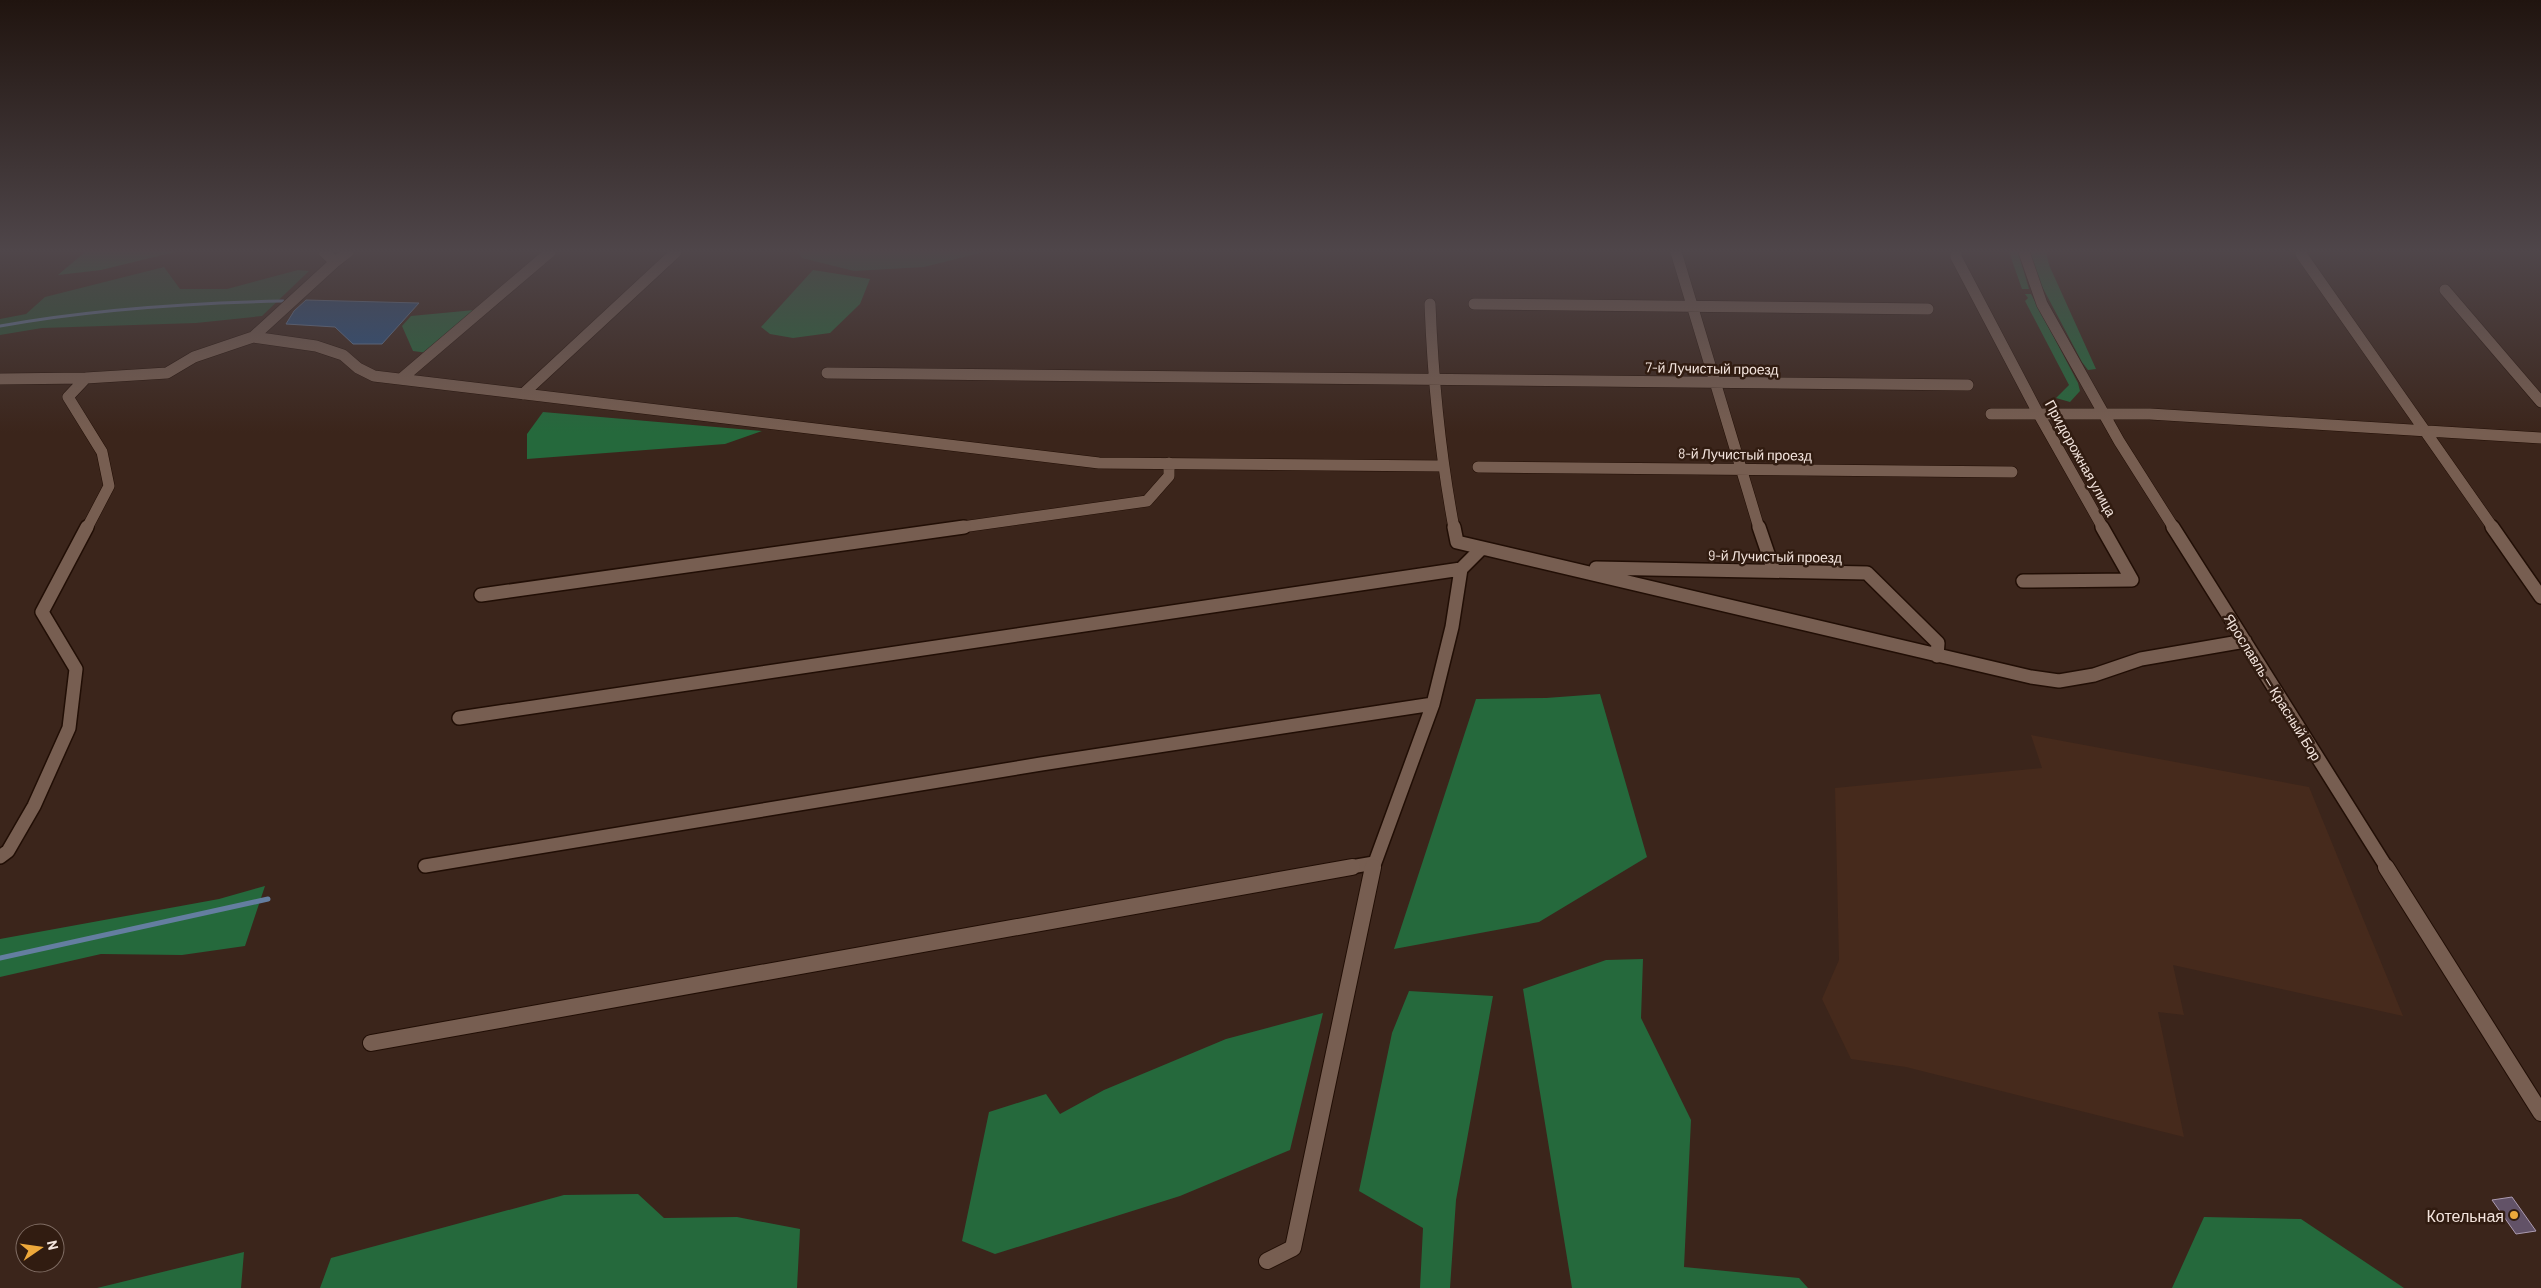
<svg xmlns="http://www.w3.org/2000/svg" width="2541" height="1288" viewBox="0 0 2541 1288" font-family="Barlow,sans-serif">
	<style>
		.built { fill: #462a1c }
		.green { fill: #295637 }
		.forest { fill: #25693c }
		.water { fill: #265286; stroke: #647ea0 }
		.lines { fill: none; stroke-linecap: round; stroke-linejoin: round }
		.stream-far1 { stroke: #647ea0; stroke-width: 3 }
		.stream { stroke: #647ea0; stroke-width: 5 }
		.building { fill: #625267; stroke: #ac9bb1 }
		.minor-far2-casing { stroke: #210e05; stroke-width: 12 }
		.minor-far1-casing { stroke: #210e05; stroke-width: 16 }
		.minor-casing { stroke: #210e05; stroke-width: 18 }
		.minor-far2 { stroke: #775e51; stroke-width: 11 }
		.minor-far1 { stroke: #775e51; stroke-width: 13 }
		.minor { stroke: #775e51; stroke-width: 16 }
		.poi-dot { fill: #eda83b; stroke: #311c11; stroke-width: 2 }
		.labels { text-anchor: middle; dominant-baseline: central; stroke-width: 5; stroke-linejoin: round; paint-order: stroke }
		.street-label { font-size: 14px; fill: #f3e4dd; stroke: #311c11 }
		.near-poi-label { font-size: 16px; fill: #f3e4dd; stroke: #311c11; text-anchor: end }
	</style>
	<rect width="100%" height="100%" fill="#3b251b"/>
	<path class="built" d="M2031,735l278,52 94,229 -230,-51 11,50 -26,-3 26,125 -278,-70 -55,-8 -29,-60 17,-39 -4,-172 207,-20z"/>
	<path class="green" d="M798,252h186l-60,15 -70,4 -52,-13z
		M164,267l16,22h47l71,-19 11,1 -47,45 -66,7 -154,5 -42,7v-16l26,-5 19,-17z"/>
	<path class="forest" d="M85,252h90l-74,18 -43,5z
		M2009,252h9l11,37h-7z
		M2028,252h18l3,13 47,104 -8,1 -6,-8 -46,-87z
		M813,270l57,9 -10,25 -30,29 -37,5 -23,-4 -9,-7z
		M2025,294h6l47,89 2,8 -10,11 -14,-4 13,-13 -44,-84 3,-3z
		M485,309l-57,44 -15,-2 -11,-25 9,-10z
		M543,412l219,19 -37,13 -198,15v-25z
		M1600,694l47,163 -108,65 -145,27 82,-250 70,-1z
		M265,886l-20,60 -63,9 -81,-1 -101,23v-38l219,-40z
		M1643,959l-2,59 50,102 -7,147 115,11 9,10h-236l-49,-299 83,-29z
		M1409,991l84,5 -37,204 -6,88h-30l3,-60 -64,-37 33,-158z
		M1323,1013l-33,137 -110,46 -185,58 -33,-13 27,-129 57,-18 14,20 44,-24 122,-51z
		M638,1194l26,24 73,-1 63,12 -3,59h-477l11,-30 233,-63z
		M2204,1217l97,2 103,69h-232z
		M244,1252l-3,36h-144z"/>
	<path class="water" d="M306,300l113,3 -37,41h-29l-18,-17 -49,-3 8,-13z"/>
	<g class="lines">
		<path class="stream-far1" d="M0,326c94,-17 188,-23 283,-25"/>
		<path class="stream" d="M0,958l268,-59"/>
	</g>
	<path class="building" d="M2512,1197l24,34 -20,3 -24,-34z"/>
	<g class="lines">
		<defs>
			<path id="minor-far2" d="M1676,252l83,276
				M1956,252v5l82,156 65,115
				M2024,252l18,52 77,137 55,87
				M2301,254l192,274
				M335,262l13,-10
				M2445,290l96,112
				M1430,304c3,76 10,150 24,224
				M1474,304l454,5
				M253,337l63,9 27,9 15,13 16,8 725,87 343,3
				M827,373l1141,12
				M0,379l86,-1
				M401,379l149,-127
				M523,394l153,-142
				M1991,414h159l391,24
				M1478,467l534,5
				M87,528l22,-42 -7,-34 -34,-55 18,-19 81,-5 27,-16 59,-20 82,-75 -11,-10
				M955,528l192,-27 22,-25v-13"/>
			<path id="minor-far1" d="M1454,527l3,15 574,135 28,4 35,-6 47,-16 104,-18
				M1759,527l15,44
				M2173,527l214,341
				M2492,527l49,70
				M1596,568l271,5 71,70 -1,13
				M2023,581l109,-1 -30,-53
				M481,595l483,-68
				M459,718l1002,-149
				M0,857l8,-6 26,-45 35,-78 7,-59 -34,-57 45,-85
				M425,866l616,-102 392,-60
				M1345,868l29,-5
				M1373,868l60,-164 19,-77 9,-58 21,-21"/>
			<path id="minor" d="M2386,867l155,246
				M371,1043l981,-176
				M1267,1261l26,-13 80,-381"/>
		</defs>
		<use href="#minor-far2" class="minor-far2-casing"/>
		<use href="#minor-far1" class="minor-far1-casing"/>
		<use href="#minor" class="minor-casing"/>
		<use href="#minor-far2" class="minor-far2"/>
		<use href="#minor-far1" class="minor-far1"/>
		<use href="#minor" class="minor"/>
	</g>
	<linearGradient id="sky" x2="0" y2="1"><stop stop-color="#20140f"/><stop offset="0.58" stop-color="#4f464a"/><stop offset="1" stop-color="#4f464a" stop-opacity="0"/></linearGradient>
	<rect width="2541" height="433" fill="url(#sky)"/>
	<circle class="poi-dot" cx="2514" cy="1215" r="5"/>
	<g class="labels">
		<g class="street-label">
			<text transform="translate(1712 368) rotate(1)">7-й Лучистый проезд</text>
			<text transform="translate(1745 454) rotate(1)">8-й Лучистый проезд</text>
			<text transform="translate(2081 458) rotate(61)">Придорожная улица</text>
			<text transform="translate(1775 556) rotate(1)">9-й Лучистый проезд</text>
			<text transform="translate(2273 687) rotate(58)">Ярославль — Красный Бор</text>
		</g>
		<g class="near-poi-label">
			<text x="2504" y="1215">Котельная</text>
		</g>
	</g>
	<g transform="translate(40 1248) rotate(77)"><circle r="24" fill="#311c11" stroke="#7f6c63"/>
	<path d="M0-4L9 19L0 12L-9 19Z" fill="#eda83b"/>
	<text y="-8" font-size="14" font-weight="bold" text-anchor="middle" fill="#f3e4dd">N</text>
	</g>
</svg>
